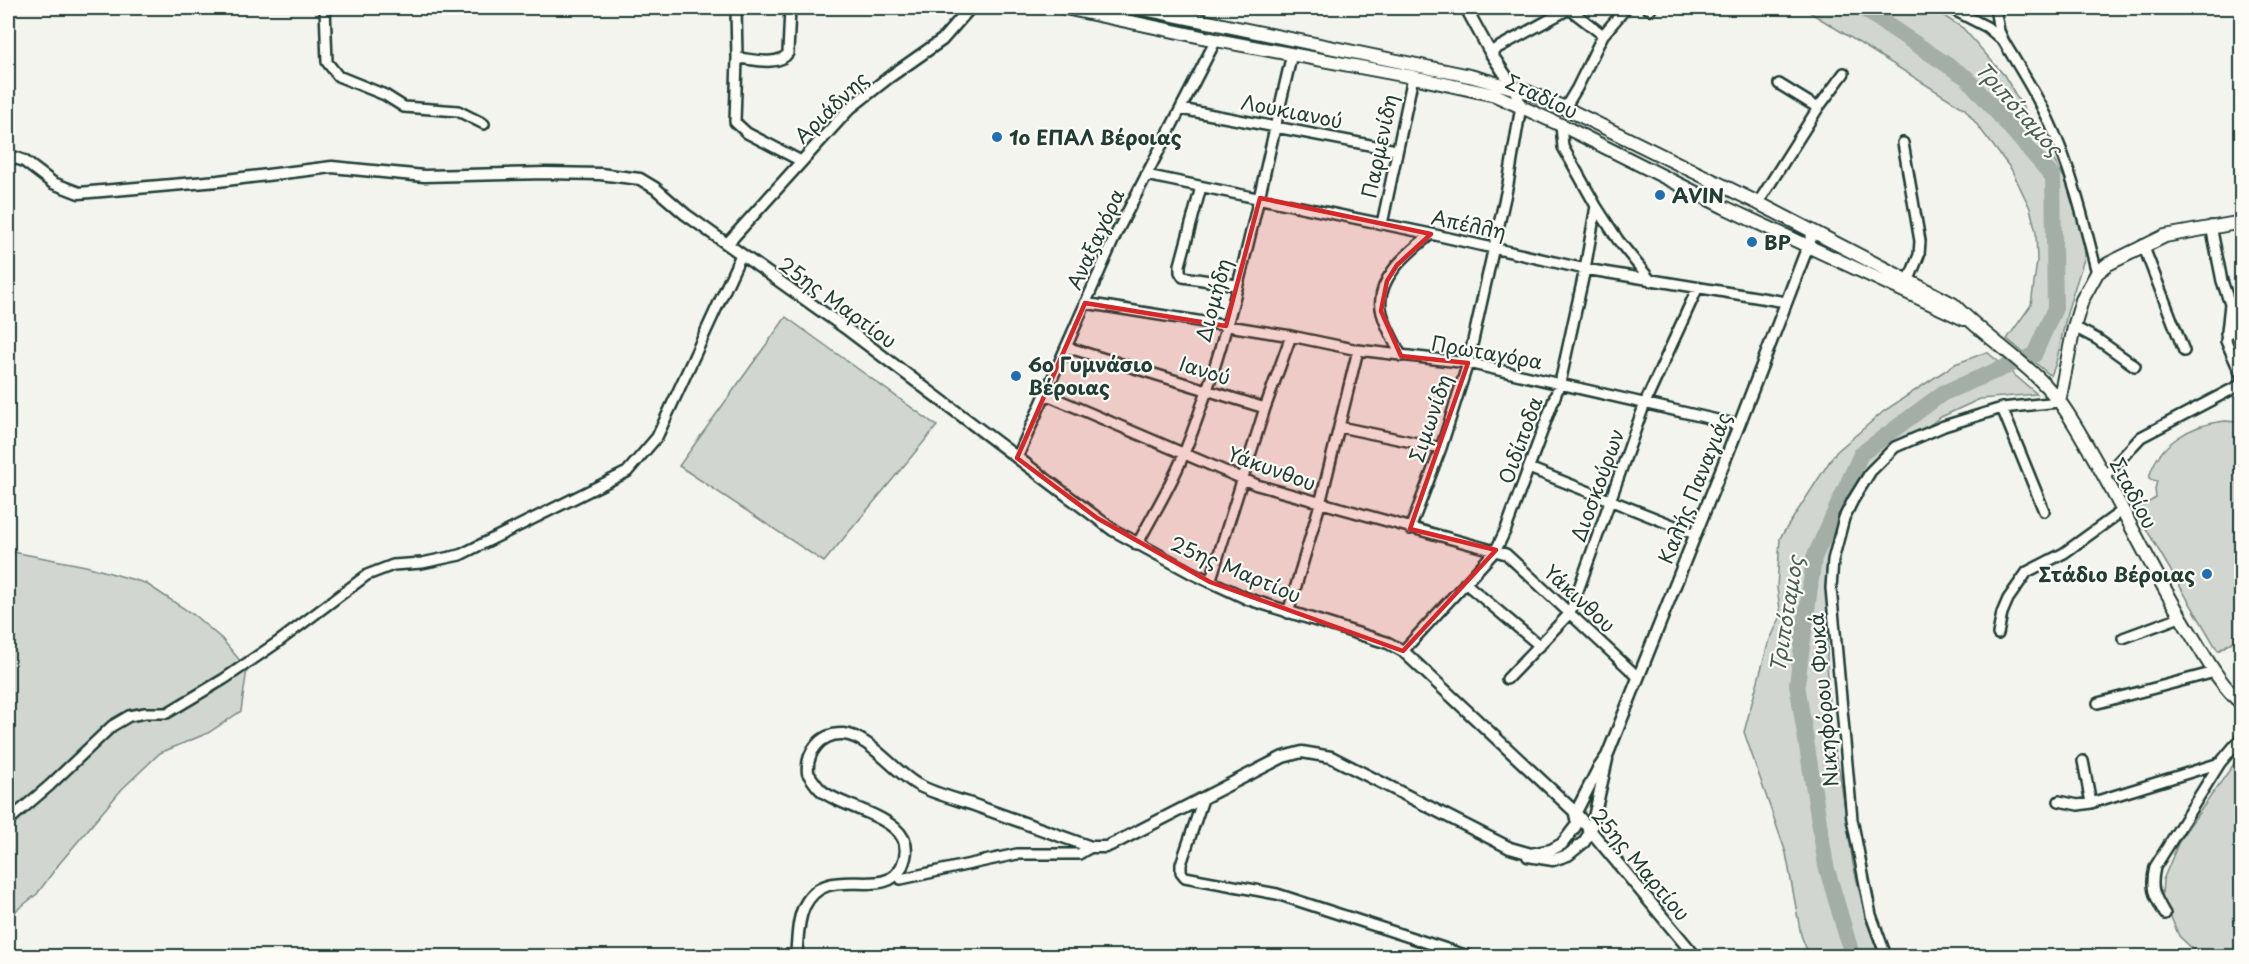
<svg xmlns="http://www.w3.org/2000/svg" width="2249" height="964" viewBox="0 0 2249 964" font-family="'Playpen Sans',sans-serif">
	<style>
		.green { fill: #d1d6d1; stroke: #788a82; stroke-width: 1.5 }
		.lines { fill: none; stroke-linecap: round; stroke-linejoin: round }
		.river { stroke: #a3aea7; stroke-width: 16 }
		.minor-casing { stroke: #1f3d34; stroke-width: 14 }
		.tertiary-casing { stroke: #1f3d34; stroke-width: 15 }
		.secondary-casing { stroke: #1f3d34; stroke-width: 16 }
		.minor { stroke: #fdfcf7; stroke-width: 9 }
		.tertiary { stroke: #fdfcf7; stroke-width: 10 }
		.secondary { stroke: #fdfcf7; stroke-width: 12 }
		.marked { fill: #d62828; fill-opacity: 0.2; stroke: #d62828; stroke-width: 4.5; stroke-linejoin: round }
		.poi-dot { fill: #1f6fb2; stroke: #fdfcf7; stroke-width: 2 }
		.labels { text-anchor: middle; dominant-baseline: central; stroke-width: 4.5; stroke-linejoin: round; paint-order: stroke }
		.street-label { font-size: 20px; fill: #1f3d34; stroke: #fdfcf7 }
		.poi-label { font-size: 20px; font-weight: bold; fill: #1f3d34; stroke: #fdfcf7; text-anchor: start }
		.water-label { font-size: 21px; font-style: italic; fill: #475f56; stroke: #fdfcf7 }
	</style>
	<rect width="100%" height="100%" fill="#f4f4ef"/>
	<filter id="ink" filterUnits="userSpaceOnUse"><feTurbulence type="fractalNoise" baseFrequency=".0167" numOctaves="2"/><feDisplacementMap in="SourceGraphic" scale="12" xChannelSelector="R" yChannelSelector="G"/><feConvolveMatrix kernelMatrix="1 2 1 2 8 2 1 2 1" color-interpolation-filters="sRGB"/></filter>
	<g filter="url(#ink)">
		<path class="green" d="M1803,8h128l32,20 41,47 65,111 13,30 3,40 -17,53 -12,54 -5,13 -44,-37 24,-34 6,-44 -1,-29 -6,-24 -19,-39 -46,-60z
			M786,317l151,109 -113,136 -145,-96z
			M1987,352l50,42 -57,5 -39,18 -55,39 -31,37 -26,71 -2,92 3,75 10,44 13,89 14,59 13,33h-71l-8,-21 -15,-82 -42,-121 24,-88 13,-28 -4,-28 3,-50 55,-85 49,-42 71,-47z
			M2225,421l12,1v9l4,2 1,206 -4,-1 -20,13 -83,-141 21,-12 -1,-9 2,-8 -8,-2c7,-35 43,-55 76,-58z
			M8,551l78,15 59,17 49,32 28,24 25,30 -6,42 -33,22 -48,20 -38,36 -63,75 -22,30 -29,23z
			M2241,754v202h-41l-21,-20 -17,-40 1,-16 17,-41z"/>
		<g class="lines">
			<path class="river" d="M1850,956v-8l-24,-82 -29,-182 17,-126 47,-104 82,-61 91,-38 21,-47 -2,-131 -86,-99 -105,-70"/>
			<defs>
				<path id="minor" d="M325,8l2,54 11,14 47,19 19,12 54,4 26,13
					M736,8l1,50 -2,64 12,11 54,28
					M1647,8l4,1
					M1950,8l37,19 14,12
					M1995,8l4,23 5,11c15,25 31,50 44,77 23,48 36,102 49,154
					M1490,52l77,-42 5,1 31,24
					M737,58c15,1 42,9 51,-5l2,-45
					M1779,84l39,24
					M1565,108l12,-20 26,-53 23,-27
					M1181,109l215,41
					M1561,125l2,22 33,59 22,34 33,41
					M1903,143l17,98 -1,14 -11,27
					M1146,175l285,59 154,35 201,33
					M1201,187l-21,78v7l3,5 53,8
					M1758,203l60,-95 26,-35
					M1382,224l31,-147
					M2211,226l11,55 8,23 -4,37 16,36
					M2143,245l41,106
					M1085,303l206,33 67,14 110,13 271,62
					M2074,327l23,12 38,27
					M2226,334l16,-7
					M1066,347l199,61
					M1401,356c-6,-14 -15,-28 -19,-43 -9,-33 27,-61 49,-79
					M1045,394l212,91 249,69 132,123
					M2002,408l42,103
					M1340,427l101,21
					M1017,458l100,-226 99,-192
					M1529,468l166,66
					M2104,477l37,-40 101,-53
					M1410,529l31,-81 27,-85 40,-179 13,-78
					M1137,545c16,-31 36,-62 48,-94 50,-126 76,-266 107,-397
					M1210,582l55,-174 26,-72
					M1465,583l75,63
					M1288,613l32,-109 38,-154
					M1998,634l4,-21 6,-14 19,-27 37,-19 58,-42
					M2123,638l57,-21
					M1403,651l93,-101 10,-21 54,-146 25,-114 11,-63
					M1507,679l63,-66 75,-210 53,-116
					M2098,703l117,-31
					M2083,761l8,42
					M1203,799l-22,65v8l4,5 92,17 191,62
					M2059,801l19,4 13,-2 129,-40
					M8,821l41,-35 63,-60 17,-10 16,-3h22l57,-34 54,-37 89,-67 26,-10 29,-2 38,-8 167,-83 30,-35 84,-182
					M898,872l3,7 116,-25h62l12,-7
					M2165,914c-11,-19 -15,-25 -10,-47l65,-104 22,-26
					M1886,956l-15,-41 -19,-96 -21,-231 2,-28 11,-42 9,-18 18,-29 24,-24 49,-21 58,-18 57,-6"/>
				<path id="tertiary" d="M1466,8l24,44 24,36 7,18
					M8,155l16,6 29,22 26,10 139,-12 114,-14 92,9 122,-3 54,1 40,5 15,9 30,26 42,30 121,86 265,200 79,43 56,26 140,44 15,8 172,161 120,144
					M727,244l123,-136 38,-30 54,-38 28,-32
					M1528,856l25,4 15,-5 16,-13 7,-11 16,-72
					M796,956c2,-16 1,-34 8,-49 23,-48 80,-3 98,-41 22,-48 -56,-55 -80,-75 -6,-5 -10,-12 -14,-18 -2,-20 12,-40 35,-39 27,2 51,38 75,51 17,9 38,14 56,20 39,14 78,28 117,42h15l11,-5 166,-85 19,-5 29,5 179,91 21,6 20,-4 11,-6 13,-17 2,-4 -2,-9 23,-45 9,-13 132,-331 74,-192"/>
				<path id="secondary" d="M1065,8l151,32 197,37 82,18 66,30 163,82 240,112
					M1140,8l330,68 58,16 37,16 193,95 195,101c36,38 87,65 115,110 45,71 79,149 123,220 15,24 29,51 51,70
					M2059,402l15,-75 8,-27 15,-27 11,-9 57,-28 77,-14"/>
			</defs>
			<use href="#minor" class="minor-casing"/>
			<use href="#tertiary" class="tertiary-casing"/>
			<use href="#secondary" class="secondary-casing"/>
			<use href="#minor" class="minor"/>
			<use href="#tertiary" class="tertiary"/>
			<use href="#secondary" class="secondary"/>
		</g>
	</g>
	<path class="marked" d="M1260,198l171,36 -34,31 -10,16 -6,30 20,45 67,7 -58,166 86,21 -93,101 -193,-69 -113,-64 -80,-60 68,-155 141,23z"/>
	<g class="poi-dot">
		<circle cx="997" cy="137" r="6"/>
		<circle cx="1660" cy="195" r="6"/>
		<circle cx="1752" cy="242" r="6"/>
		<circle cx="1016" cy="376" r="6"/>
		<circle cx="2207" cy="574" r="6"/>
	</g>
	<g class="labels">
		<g class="street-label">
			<text transform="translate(1542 96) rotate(25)">Σταδίου</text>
			<text transform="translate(831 107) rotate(-44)">Αριάδνης</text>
			<text transform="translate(1292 111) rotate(11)">Λουκιανού</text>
			<text transform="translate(1379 146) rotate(-78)">Παρμενίδη</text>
			<text transform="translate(1469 224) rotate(12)">Απέλλη</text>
			<text transform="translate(1095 239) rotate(-65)">Αναξαγόρα</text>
			<text transform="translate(1213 300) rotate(-75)">Διομήδη</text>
			<text transform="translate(838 302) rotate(36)">25ης Μαρτίου</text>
			<text transform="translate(1487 352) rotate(10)">Πρωταγόρα</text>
			<text transform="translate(1205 370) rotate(17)">Ιανού</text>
			<text transform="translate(1430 418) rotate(-71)">Σιμωνίδη</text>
			<text transform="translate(1520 440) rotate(-70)">Οιδίποδα</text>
			<text transform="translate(1272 468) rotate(20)">Υάκυνθου</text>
			<text transform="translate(1597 485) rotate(-70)">Διοσκούρων</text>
			<text transform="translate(1694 488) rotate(-68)">Καλής Παναγιάς</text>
			<text transform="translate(2134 493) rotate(62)">Σταδίου</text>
			<text transform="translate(1236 569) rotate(23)">25ης Μαρτίου</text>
			<text transform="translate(1580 598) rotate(43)">Υάκινθου</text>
			<text transform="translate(1823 700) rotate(-95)">Νικηφόρου Φωκά</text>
			<text transform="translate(1641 864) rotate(50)">25ης Μαρτίου</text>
		</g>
		<g class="poi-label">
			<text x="1009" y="137">1ο ΕΠΑΛ Βέροιας</text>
			<text x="1672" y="195">AVIN</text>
			<text x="1764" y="242">BP</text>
			<text x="1028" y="364">6ο Γυμνάσιο<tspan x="1028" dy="23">Βέροιας</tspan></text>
			<text x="2195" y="574" text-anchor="end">Στάδιο Βέροιας</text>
		</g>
		<g class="water-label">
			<text transform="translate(2020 108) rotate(48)">Τριπόταμος</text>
			<text transform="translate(1785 614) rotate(-81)">Τριπόταμος</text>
		</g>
	</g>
	<rect width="2249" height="964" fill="none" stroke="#fdfcf7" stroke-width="30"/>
	<rect x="15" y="15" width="2219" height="934" fill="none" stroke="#1f3d34" stroke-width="2" filter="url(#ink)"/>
</svg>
